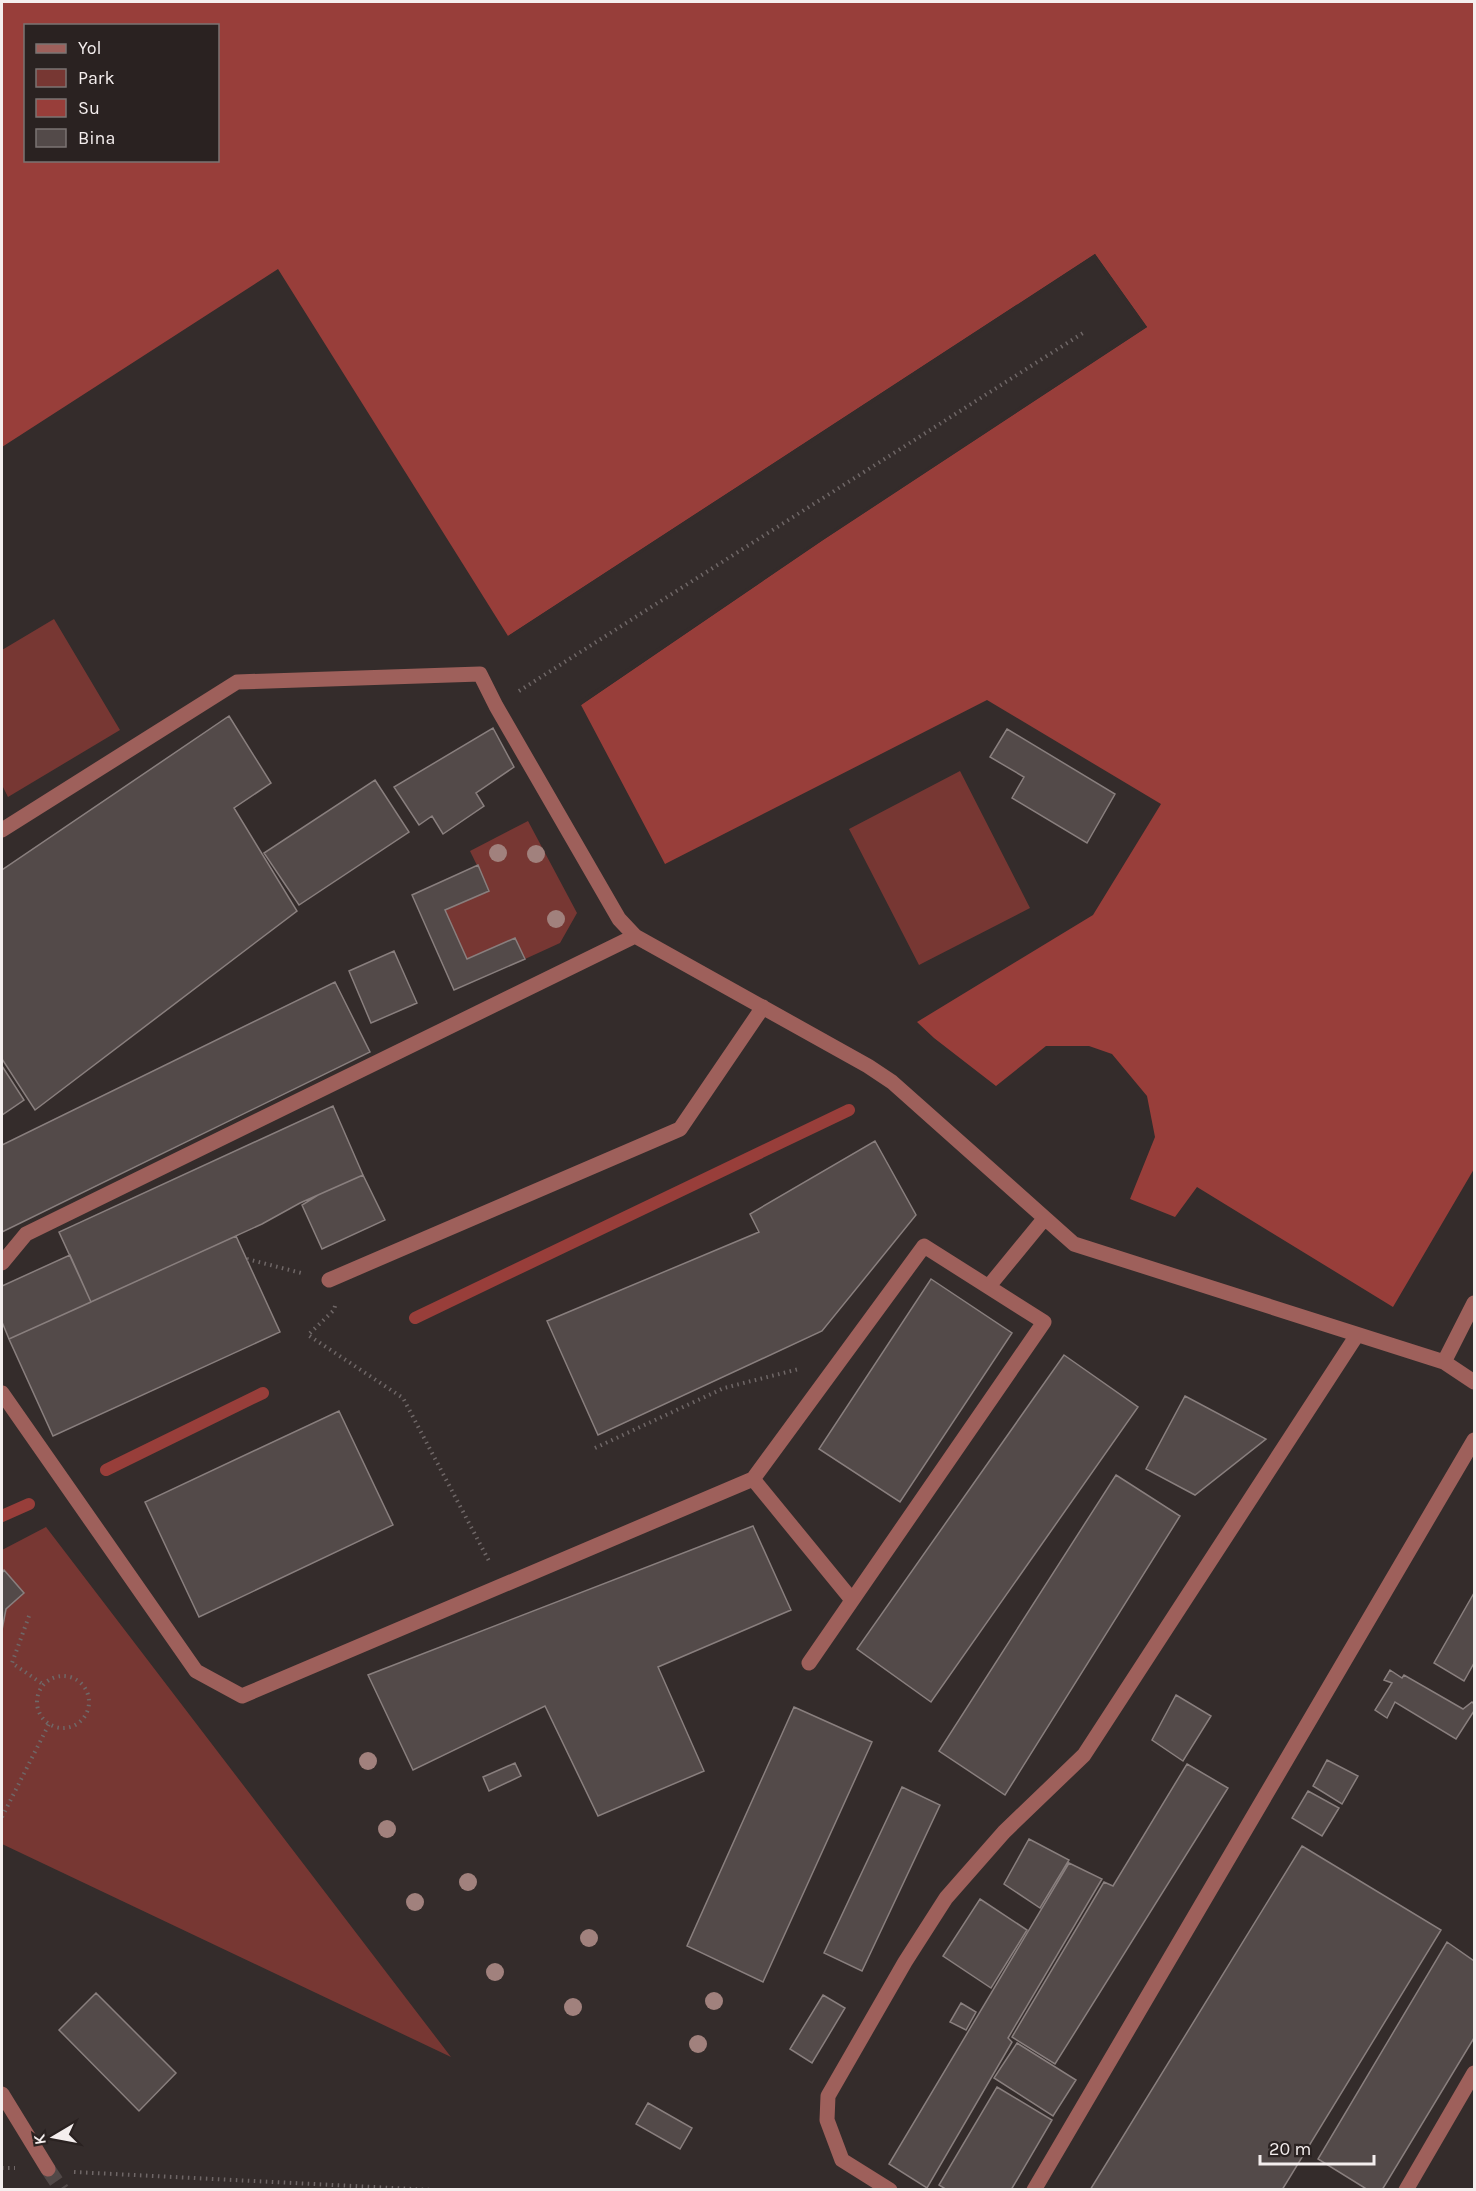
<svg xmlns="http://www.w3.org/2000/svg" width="1476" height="2191" viewBox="0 0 1476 2191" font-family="Karla,sans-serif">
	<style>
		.green { fill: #773733 }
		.water { fill: #983e3a; fill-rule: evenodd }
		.pier { fill: #342c2b }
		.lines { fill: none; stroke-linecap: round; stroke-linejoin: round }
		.stream { stroke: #983e3a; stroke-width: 12 }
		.building { fill: #534a49; stroke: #897f7e; stroke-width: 1.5 }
		.minor-tunnel { stroke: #514948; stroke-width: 15; stroke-dasharray: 15 8; stroke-linecap: butt }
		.path { stroke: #6f6767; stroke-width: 4; stroke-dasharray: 1.5 4.5; stroke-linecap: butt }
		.minor { stroke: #9e605b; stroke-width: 15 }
		.tree { fill: #a1817d }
	</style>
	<rect width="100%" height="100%" fill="#342c2b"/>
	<path class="green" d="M54,619l66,111 -112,67 -6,-12v-135z
		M960,771l70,137 -111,57 -70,-136z
		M528,821l49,92 -17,30 -35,16 -10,-21 -48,21 -22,-49 44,-20 -19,-39z
		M46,1527l405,530 -449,-213v-294z"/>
	<path class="water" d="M2,2h1472v1167l-81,138 -196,-120 -22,30 -45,-18 25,-62 -8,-41 -35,-42 -23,-8h-43l-50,40 -62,-48 -17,-16 176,-107 68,-111 -174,-104 -322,164 -84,-159 242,-165 324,-213 -52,-73 -587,382 -230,-367 -276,178zM26,26h192v134h-192z"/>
	<path class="pier" d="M1095,254l52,73 -324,213 -242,165 -3,-3 243,-164 322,-212 -49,-68 -584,380 -2,-2z"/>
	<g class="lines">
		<path class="stream" d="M415,1318l434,-208
			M106,1470l157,-77
			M2,1516l27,-12"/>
	</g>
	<path class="building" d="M229,716l42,67 -37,25 63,103 -262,199 -33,-51v-189z
		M493,728l21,39 -38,26 8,13 -41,28 -11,-18 -13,9 -25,-38z
		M1007,729l108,65 -28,49 -75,-45 12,-21 -34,-20z
		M375,780l34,52 -110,73 -35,-52z
		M478,865l11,26 -44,19 22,49 48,-21 10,21 -71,31 -42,-95z
		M394,951l23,52 -46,20 -22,-52z
		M335,982l35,70 -368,180v-87z
		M2,1066l22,34 -22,15z
		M333,1106l30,69 -63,28 -38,21 -171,78 -32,-70z
		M875,1141l41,74 -94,116 -224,104 -51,-114 212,-89 -9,-18z
		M363,1175l22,45 -63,29 -20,-44 16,-10z
		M236,1236l44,96 -227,104 -44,-97z
		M70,1255l21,47 -82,37 -7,-17v-36z
		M931,1279l81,54 -112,169 -81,-53z
		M1064,1355l74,52 -207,295 -74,-53z
		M1185,1396l81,43 -71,56 -49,-26z
		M339,1411l54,114 -194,92 -54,-115z
		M1116,1475l64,41 -175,279 -66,-44z
		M753,1526l38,84 -133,57 46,104 -106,45 -53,-110 -132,64 -45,-95z
		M4,1570l20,23 -18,16 -4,21v-57z
		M1474,1593v70l-10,18 -30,-18z
		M1390,1670l12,8 2,-3 59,34 9,-7 2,2v7l-18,28 -61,-37 -8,16 -12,-8 17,-27 -8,-3z
		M1176,1695l35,21 -28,45 -31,-21z
		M794,1707l78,35 -109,240 -76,-36z
		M1327,1760l31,16 -16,28 -29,-18z
		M515,1763l6,13 -32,15 -6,-14z
		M1187,1764l41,24 -173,276 -43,-27 92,-155 9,4z
		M902,1787l38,18 -78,166 -38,-18z
		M1308,1791l31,17 -17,28 -30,-18z
		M1029,1839l40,21 -29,48 -36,-24z
		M1302,1846l139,84 -159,260h-192z
		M1069,1863l33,16 -94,159 4,4 -85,146 -38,-24z
		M980,1899l47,31 -36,58 -48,-32z
		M1447,1942l27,19v77l-92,152h-14l-50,-31z
		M96,1993l80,80 -37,38 -80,-81z
		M823,1995l22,13 -33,55 -22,-14z
		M961,2003l15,9 -10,18 -16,-8z
		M1017,2043l59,37 -23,36 -59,-38z
		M997,2087l55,33 -41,70h-64l-8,-5z
		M648,2103l44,25 -12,21 -44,-25z"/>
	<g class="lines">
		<path class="minor-tunnel" d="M48,2169l14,21"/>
		<path class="path" d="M519,691l564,-358
			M247,1259l58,15
			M335,1306l-1,4 -26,25 95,63 86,163
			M595,1448l129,-60 75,-19
			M29,1616l-17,47 32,22
			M37 1702a26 26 0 1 1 52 0a26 26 0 1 1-52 0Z
			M2,1817l47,-93
			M2,2168h13
			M74,2172l359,18"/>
		<path class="minor" d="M2,830l235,-148 243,-8 16,32 123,213 16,17 233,130 24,16 182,162 370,118 30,20
			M2,1263l24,-29 609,-298
			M329,1280l351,-151 83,-122
			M989,1286l55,-67
			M1444,1362l30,-59
			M2,1393l194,278 46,25 511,-217 171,-233 120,76 -235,341
			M753,1479l99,121
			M2,2094l46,75
			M890,2190l-48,-30 -15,-40 1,-24 77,-134 41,-64 58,-66 80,-77 273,-420
			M1034,2190l440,-750
			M1406,2190l68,-117"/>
	</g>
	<g class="tree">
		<circle cx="498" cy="853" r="9"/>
		<circle cx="536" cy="854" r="9"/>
		<circle cx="556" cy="919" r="9"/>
		<circle cx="368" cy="1761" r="9"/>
		<circle cx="387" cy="1829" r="9"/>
		<circle cx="468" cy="1882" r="9"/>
		<circle cx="415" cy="1902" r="9"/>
		<circle cx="589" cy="1938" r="9"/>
		<circle cx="495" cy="1972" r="9"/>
		<circle cx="714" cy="2001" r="9"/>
		<circle cx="573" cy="2007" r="9"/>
		<circle cx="698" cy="2044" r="9"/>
	</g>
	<rect width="1476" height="2191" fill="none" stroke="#f4eeee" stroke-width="6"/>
	<rect x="24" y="24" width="195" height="138" fill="#2a2221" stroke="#7b7473" stroke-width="1.5"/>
	<rect x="36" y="44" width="30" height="9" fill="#9e605b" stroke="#7b7473" stroke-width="1.5"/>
	<text x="78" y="54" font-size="18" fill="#f4eeee">Yol</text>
	<rect x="36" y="69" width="30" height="18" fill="#773733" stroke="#7b7473" stroke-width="1.5"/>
	<text x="78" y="84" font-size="18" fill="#f4eeee">Park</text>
	<rect x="36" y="99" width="30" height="18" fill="#983e3a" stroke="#7b7473" stroke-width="1.5"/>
	<text x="78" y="114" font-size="18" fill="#f4eeee">Su</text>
	<rect x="36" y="129" width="30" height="18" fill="#534a49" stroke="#7b7473" stroke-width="1.5"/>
	<text x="78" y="144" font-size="18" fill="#f4eeee">Bina</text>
	<g transform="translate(54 2137) rotate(260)" stroke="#2a2221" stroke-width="4.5" paint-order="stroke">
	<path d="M0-4.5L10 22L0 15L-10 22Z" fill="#f4eeee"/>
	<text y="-9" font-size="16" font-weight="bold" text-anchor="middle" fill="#f4eeee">K</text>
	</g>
	<path d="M1260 2155v9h114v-9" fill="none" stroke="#f4eeee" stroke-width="3"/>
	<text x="1269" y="2155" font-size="18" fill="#f4eeee" stroke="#2a2221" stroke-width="4.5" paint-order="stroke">20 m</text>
</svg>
